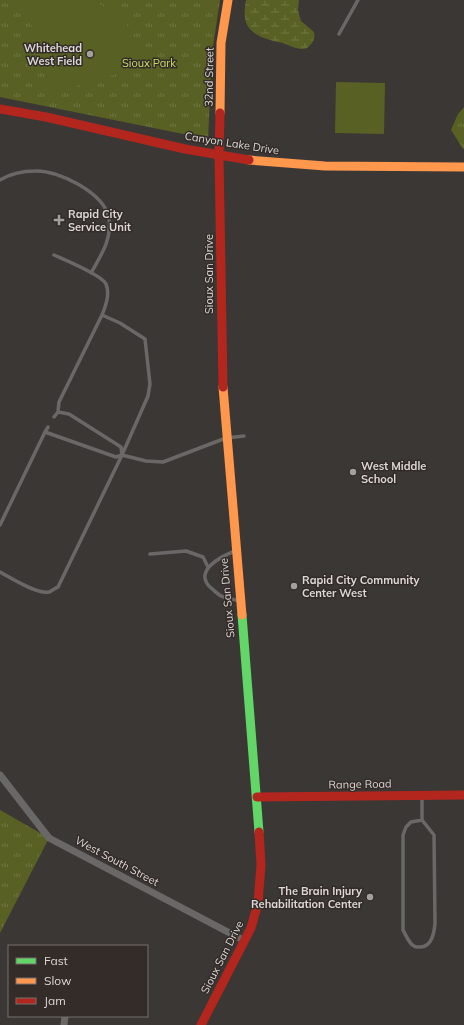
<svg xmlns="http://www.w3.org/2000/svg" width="464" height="1025" viewBox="0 0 464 1025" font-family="Mulish,sans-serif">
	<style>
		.wetland { fill: url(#wetland-marsh) }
		.park { fill: url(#park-tufts) }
		.garden { fill: #586023 }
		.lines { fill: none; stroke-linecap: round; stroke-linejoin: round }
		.lane { stroke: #6a6867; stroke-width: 3.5 }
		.street { stroke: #6a6867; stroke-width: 7 }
		.fast { stroke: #63d668; stroke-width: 9 }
		.slow { stroke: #ff974d; stroke-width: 9 }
		.jam { stroke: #b3261e; stroke-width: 9 }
		.poi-dot { fill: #a4a09e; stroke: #332c29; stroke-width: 1.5 }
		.labels { text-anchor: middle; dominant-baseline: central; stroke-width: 3; stroke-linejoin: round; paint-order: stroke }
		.poi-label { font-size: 11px; font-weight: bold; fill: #ddd8d6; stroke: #332c29; text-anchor: start }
		.park-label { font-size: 11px; fill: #ccdf65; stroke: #332c29 }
		.street-label { font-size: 11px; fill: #ddd8d6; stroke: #332c29 }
	</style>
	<defs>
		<pattern id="wetland-marsh" width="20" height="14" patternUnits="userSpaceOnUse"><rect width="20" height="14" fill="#586023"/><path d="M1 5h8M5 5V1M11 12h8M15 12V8" fill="none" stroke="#707642"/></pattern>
		<pattern id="park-tufts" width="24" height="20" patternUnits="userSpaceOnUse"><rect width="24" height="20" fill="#586023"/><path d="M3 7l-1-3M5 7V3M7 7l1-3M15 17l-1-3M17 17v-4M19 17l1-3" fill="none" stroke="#707642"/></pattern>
	</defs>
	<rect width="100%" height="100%" fill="#3b3735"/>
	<path class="wetland" d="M246,0h53l-1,10 3,11 13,11c2,7 -2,12 -7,16 -8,3 -16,-2 -24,-5 -5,-1 -11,-2 -16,-4 -21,-7 -25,-18 -21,-39z"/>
	<path class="park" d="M0,0h220l-8,53 -4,86 -208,-42z
		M464,107v42h-1l-12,-19 7,-16z
		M0,810l49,28 -49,95z"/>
	<path class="garden" d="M24,0h66l23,11 14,14 10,19 8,21 -86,27 -9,-4z
		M336,82l49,1 -1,51 -49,-1z"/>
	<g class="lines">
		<path class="lane" d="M339,34l19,-34
			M0,180c10,-6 23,-9 35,-9 24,-1 69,22 74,47 3,22 -8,37 -18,55
			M54,255c11,5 48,20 52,29 4,10 0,21 -4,31l18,8 25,16 5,45 -2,12 -26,59
			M58,412l1,-10 43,-87
			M48,427l-3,5 71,25 6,-2 -1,-8 -52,-33 -11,-2 -4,5
			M0,525l45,-93
			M235,551c-13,5 -43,20 -24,37 3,2 6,6 10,8 6,2 12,3 18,5
			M150,554l36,-3 17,6 5,10
			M0,572c11,6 38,23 49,20 3,-1 6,-4 9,-5l64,-132 24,6 17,1 63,-24 18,-2
			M422,796v24l12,15 1,89c-1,9 -3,22 -14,23 -1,0 -6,0 -7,-1 -5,-2 -8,-11 -11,-16v-95l3,-8 5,-5 11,-2"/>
		<path class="street" d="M0,775l49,63 196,103
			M64,1025l1,-9"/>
		<path class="fast" d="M242,615l17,217"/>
		<path class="slow" d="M220,113l1,-70 7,-43
			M249,160l76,6 139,1
			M223,387l19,228"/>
		<path class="jam" d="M0,109l46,8 139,32 64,11
			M220,113l-1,42 4,232
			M257,797l207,-2
			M201,1025l50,-97 7,-25 3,-38 -2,-33"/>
	</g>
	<g class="poi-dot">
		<circle cx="90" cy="54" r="4"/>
		<path d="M57 214h4v4h4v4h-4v4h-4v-4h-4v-4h4z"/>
		<circle cx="353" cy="472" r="4"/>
		<circle cx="294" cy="586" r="4"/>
		<circle cx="370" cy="897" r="4"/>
	</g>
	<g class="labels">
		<g class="poi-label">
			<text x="82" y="48" text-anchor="end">Whitehead<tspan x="82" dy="13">West Field</tspan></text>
			<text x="68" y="214">Rapid City<tspan x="68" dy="13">Service Unit</tspan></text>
			<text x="361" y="466">West Middle<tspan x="361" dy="13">School</tspan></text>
			<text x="302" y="580">Rapid City Community<tspan x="302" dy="13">Center West</tspan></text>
			<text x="362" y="891" text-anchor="end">The Brain Injury<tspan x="362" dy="13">Rehabilitation Center</tspan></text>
		</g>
		<g class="park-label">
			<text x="149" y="63">Sioux Park</text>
		</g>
		<g class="street-label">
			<text transform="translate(209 77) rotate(-89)">32nd Street</text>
			<text transform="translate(232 143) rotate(9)">Canyon Lake Drive</text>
			<text transform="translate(209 274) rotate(-90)">Sioux San Drive</text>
			<text transform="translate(227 598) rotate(-95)">Sioux San Drive</text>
			<text transform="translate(360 784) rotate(-1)">Range Road</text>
			<text transform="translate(117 861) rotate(28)">West South Street</text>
			<text transform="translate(222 957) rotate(-63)">Sioux San Drive</text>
		</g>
	</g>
	<rect x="8" y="945" width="140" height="72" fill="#332c29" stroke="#77716e"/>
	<rect x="16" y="958" width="20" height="6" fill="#63d668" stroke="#77716e"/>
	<text x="44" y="965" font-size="12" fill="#ddd8d6">Fast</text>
	<rect x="16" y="978" width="20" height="6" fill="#ff974d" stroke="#77716e"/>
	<text x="44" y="985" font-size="12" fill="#ddd8d6">Slow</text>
	<rect x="16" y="998" width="20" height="6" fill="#b3261e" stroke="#77716e"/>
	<text x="44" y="1005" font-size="12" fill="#ddd8d6">Jam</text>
</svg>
